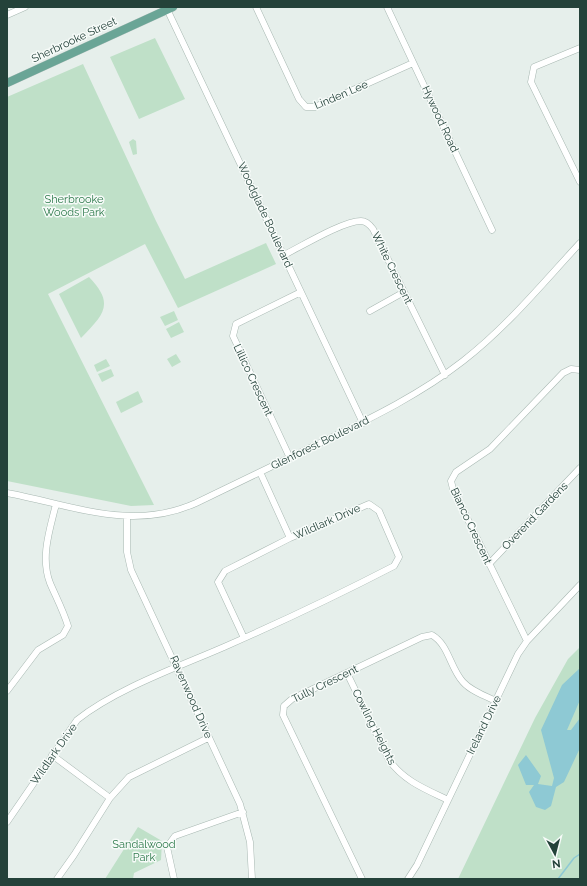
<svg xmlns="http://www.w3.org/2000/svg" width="587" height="886" viewBox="0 0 587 886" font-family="Raleway,sans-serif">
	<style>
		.green { fill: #bfe0c8 }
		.water { fill: #8ec9d4 }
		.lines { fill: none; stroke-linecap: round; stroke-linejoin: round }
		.stream { stroke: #8ec9d4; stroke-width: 1.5 }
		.minor-casing { stroke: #a8b8b2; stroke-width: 7 }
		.major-casing { stroke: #c2cac8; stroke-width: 9 }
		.minor { stroke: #fff; stroke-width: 6 }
		.major { stroke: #6aa596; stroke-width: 8 }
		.labels { text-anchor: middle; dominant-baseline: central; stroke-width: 3; stroke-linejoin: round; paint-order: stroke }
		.street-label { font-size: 11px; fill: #24423a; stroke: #f7fbf9 }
		.park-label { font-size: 11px; fill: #2d7a4b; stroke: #f7fbf9 }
	</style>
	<rect width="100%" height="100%" fill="#e6efeb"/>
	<path class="green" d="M155,38l30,61 -46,20 -29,-62z
		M83,64l73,157 29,58 81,-36 10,21 -98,44 -33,-64 -97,50 106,211 -23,1 -124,-25v-384z
		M133,139l3,2 1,13 -4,1 -4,-13z
		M89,277c26,27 15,37 -8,61l-22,-44z
		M174,311l4,9 -13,6 -5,-9z
		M179,322l5,10 -13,6 -5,-9z
		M176,354l5,8 -9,5 -5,-8z
		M106,359l4,7 -13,6 -3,-7z
		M111,369l3,7 -12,6 -4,-8z
		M138,391l5,11 -22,11 -5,-11z
		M580,647v232h-122l77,-161 33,-59z
		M138,827l24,14 -1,19 -27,13 -1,6h-28z"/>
	<path class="water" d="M580,668v32l-13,30h4l9,-12v30l-16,34 -8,5 -5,19 -6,4 -9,-3 -7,-15 5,-7h-8l-8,-20 8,-10 15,21 -3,8 14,2 2,-8 -13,-48 21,-45z"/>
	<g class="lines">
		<path class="stream" d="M558,879l16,-21 6,-4"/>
		<defs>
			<path id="minor" d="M166,7l197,416
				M256,7l43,92 7,8h9l98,-44
				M387,7l105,223
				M7,15l18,-8
				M580,48l-46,19 -3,15 49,100
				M284,255c18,-9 59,-34 77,-34 5,0 9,4 12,8l72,146
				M370,311l34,-19
				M290,458l-57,-122 3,-12 65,-32
				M260,472l30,66
				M7,493c65,12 125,39 189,10 40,-19 80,-39 120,-58 51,-25 102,-49 147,-84 44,-34 79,-77 117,-118
				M127,517v35l4,18 109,234 10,38 2,37
				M489,564l91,-96
				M527,641l-74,-152 -2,-8 5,-9 34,-23 73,-76 8,-4 9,1
				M347,673l42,87c15,21 36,29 59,40
				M7,691l31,-41 25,-15 5,-9c-5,-16 -12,-29 -18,-43 -10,-26 0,-54 6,-79
				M52,755l58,43
				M7,822l70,-102c39,-31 101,-53 147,-73 57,-25 114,-52 170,-81l5,-9 -20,-46 -10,-7 -79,34 -65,33 -7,11 26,56
				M57,879l17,-24 36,-57 19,-21 79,-39
				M174,879l-7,-32 8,-11 68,-24
				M362,879l-79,-164 1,-9 8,-7 130,-62 10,-2c17,10 18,33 31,47 8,9 22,14 33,19
				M408,879l9,-14 101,-211 9,-13 53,-56"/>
			<path id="major" d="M7,83l166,-76"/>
		</defs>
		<use href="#minor" class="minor-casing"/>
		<use href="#major" class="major-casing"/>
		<use href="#minor" class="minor"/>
		<use href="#major" class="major"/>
	</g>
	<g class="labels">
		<g class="street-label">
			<text transform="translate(74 40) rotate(-25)">Sherbrooke Street</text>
			<text transform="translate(341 95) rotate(-23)">Linden Lee</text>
			<text transform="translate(440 119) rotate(65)">Hywood Road</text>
			<text transform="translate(265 215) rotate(65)">Woodglade Boulevard</text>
			<text transform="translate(392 268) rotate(64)">White Crescent</text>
			<text transform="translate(253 380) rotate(65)">Lillico Crescent</text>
			<text transform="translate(320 443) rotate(-26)">Glenforest Boulevard</text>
			<text transform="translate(535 516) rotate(-46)">Overend Gardens</text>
			<text transform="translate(327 522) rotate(-24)">Wildlark Drive</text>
			<text transform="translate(471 526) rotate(65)">Bianco Crescent</text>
			<text transform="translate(325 684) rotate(-26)">Tully Crescent</text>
			<text transform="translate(191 697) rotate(66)">Ravenwood Drive</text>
			<text transform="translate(484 725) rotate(-64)">Ireland Drive</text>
			<text transform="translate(374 727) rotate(63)">Cowling Heights</text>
			<text transform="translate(54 754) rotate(-55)">Wildlark Drive</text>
		</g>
		<g class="park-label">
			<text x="74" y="199">Sherbrooke<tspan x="74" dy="13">Woods Park</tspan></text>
			<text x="144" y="844">Sandalwood<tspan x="144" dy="13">Park</tspan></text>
		</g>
	</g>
	<rect width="587" height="886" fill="none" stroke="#24423a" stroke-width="16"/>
	<g transform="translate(555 854) rotate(173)" stroke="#f7fbf9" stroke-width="3" paint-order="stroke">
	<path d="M0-3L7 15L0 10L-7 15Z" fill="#24423a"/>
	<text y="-6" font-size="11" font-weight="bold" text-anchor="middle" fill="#24423a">N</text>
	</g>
</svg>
